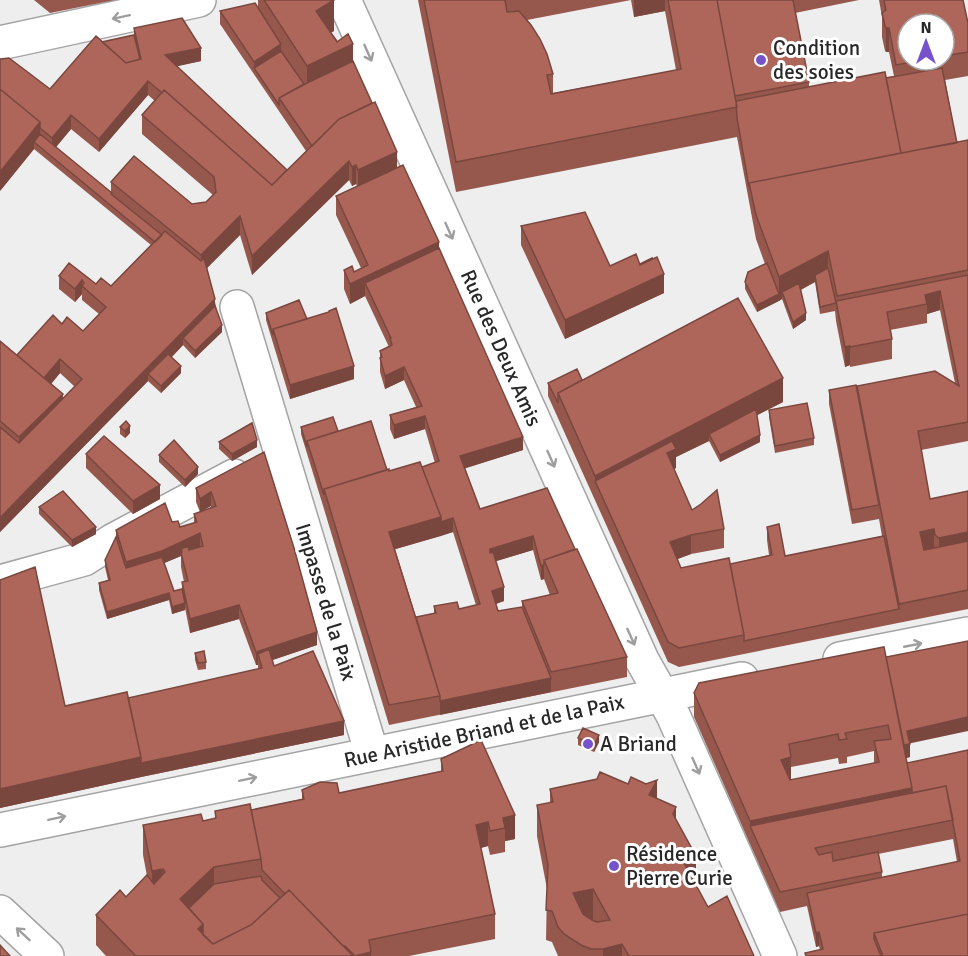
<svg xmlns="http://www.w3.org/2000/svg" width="968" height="956" viewBox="0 0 968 956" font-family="Signika,sans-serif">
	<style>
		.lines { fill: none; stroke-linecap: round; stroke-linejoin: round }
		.minor-casing { stroke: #a4a4a5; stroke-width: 36 }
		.minor { stroke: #fff; stroke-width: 33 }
		.wall { fill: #96584d; fill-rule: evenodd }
		.shaded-wall { fill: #7a473f }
		.building { fill: #ae665a; stroke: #7a473f; stroke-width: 1.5; fill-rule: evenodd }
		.oneway { stroke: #9e9e9e }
		.poi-dot { fill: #7652cc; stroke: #fff; stroke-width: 2 }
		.labels { text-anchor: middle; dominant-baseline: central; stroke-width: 6; stroke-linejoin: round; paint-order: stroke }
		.poi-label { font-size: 21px; fill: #282828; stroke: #fff; text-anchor: start }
		.street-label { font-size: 21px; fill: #282828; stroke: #fff }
	</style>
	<rect width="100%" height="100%" fill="#eeeeef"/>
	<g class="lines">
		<defs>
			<path id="minor" d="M344,0l298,660 31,55 107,241
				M0,43l199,-43
				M237,307l135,447
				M0,582l84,-23 30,-19 120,-64
				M840,659l128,-25
				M0,830l742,-151
				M0,912l47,44"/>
		</defs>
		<use href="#minor" class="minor-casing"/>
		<use href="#minor" class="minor"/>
	</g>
	<path class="wall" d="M34,0h81l-65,13z
		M258,0h76v31l-3,1 22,29 44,107 42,80 84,202 -58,18 15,41 95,40 52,108v20l-238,48 -65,-216 -23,-75v-7l37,4 51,40 33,-4 13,-4 -10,-34 -31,10 -4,-10v-14l26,-8 -12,-27 -19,9 -5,-17v-21l9,-4 -24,-51 -15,8 -6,-15v-19l10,2 7,-4 -25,-53v-19l21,-10 -1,-2 -4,2 -3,-6 -97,95 -12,-40 -33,33 15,64 -27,26 -12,-13 -11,12 9,16 -20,20 -13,-12 -148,151v-191l17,14 45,-31 21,7 16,-17 -17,-14v-6l-7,8 -16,-13v-13l10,-13 27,21 15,2 40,-41 -117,-96 -34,42 50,-102 52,-47 32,-7v-7l67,33 -24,5 110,104 19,-19 -86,-127v-13l38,-3zM148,95l7,6 -13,14v19l71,61 -7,7 -14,2 -81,-22v11l-55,-46 15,-18 28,23zM60,373l15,14 -12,12 -12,-15zM453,532l23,73 -17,4 -25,-3v7l-18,4 -21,-68zM533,550l8,30 3,-1 6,16 -28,6v6l-24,4 -2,-7 8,-3 -8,-40z
		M418,0h441l-64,13 14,69v5l85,-11 -5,-24h-3l-1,-1 -3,-14v-20l-3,-17h84l5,23v53l-23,4 12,63 11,-3v301l-47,9 9,49 38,-8v118l-289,58 -11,-5 -120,-266v-13l34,-3 201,22 -26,13 3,27 -40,20 -11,-21 -33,16v11l-2,1 18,41 32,19v19l-33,6 -14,5 4,9 49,-4 39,-9 -2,-15v-13l18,29 97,-20 -3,-17 -27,5 -23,-120v-14h28l98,-7 -15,-73 -13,4v9l-37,7 2,9v20l-42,8v-2l-5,2 -9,-46 -1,-10 -15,3 -5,-32 -14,8 5,30 -13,9 -11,-30 -25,13 -12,-23v-7l20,-18 -9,-25 -19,-102 -281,55zM631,0l3,17 31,-6 11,59 -123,23v-19l-26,-54zM944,24v36h-36z
		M521,226l89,40 30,-2 24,29 -99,46 -44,-94z
		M266,313l41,6 47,60 -64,20 -24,-79z
		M769,410l45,28v7l-39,8 -6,-36z
		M120,427l10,6 -5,5 -5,-4z
		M219,442l38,5 -25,14 -13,-12z
		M264,452l53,193 -45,15 2,6 70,69 -203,42 -141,31v-228l65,126 63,-8 130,-29v-4h-2l-17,-46 -49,14 -5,-25v2l-13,4 -3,-14 -62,19 -8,-29v-7l9,-3 -3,-13v-7l11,-23v-7l56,-8 8,5 14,-4v-9l6,-2 -4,-10v-14zM211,506v2l-11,4zM181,556v11l3,15h-2v7l-8,2 -10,-28z
		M86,454l74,45 -27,15 -47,-46z
		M159,455l39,19 -13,13 -26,-25z
		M39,507l57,27 -24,13 -33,-33z
		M195,653l11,9v7l-8,1 -3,-10z
		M886,657l24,87v13l-4,1 1,5 61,-13v206h-163v-3l15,-3 -1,-4 -3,1 -9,-41 -27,6 -86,-195v-24zM874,751v12l-83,17v-13l47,-9 1,6 8,-1v-6zM953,839l4,23 -75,15v-5l-4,-18z
		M578,738l21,4 -5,10 -16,-7z
		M481,740l34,99 -10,2v11l-15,3 -2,-9 -7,2 14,66v25l-86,17h-303l-10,-11v-30l30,-18 21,-21 -4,-21v-30l60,-4 12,-3v-7l36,-1 51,-11v-9l37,3 102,-22v-12z
		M550,789l107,9 19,22 20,65 12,22 46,49h-196l-6,-14 -6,-2 1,-51 -10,-53v-31l13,-2z"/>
	<path class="shaded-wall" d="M334,0v31l-18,11v-31z
		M634,0h31v11l-31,6z
		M886,28h3v24h-3z
		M281,44v14l-27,10v-6z
		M353,44v31l-46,14v-23z
		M201,48v13l-36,8v-14z
		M148,81v14l-49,57v-13z
		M71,115v14l-19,23v-14z
		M40,122v19l-6,1v7l-34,42v-19z
		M397,152v19l-39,18v-19z
		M349,161v19l-97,95v-19z
		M356,165v19l-4,2v-19z
		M240,216v19l-39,39v-19z
		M439,242v20l-74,21v13l-15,8v-20z
		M828,251v24h-13v7l-31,16 -2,-6v7l-3,2v-24z
		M664,274v19l-99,46v-19z
		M82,280v14l-7,8v-13z
		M940,291v19l-13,4v-10l-2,-9z
		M779,294v7l-22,11v-7z
		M215,299v14l-32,25v7l-31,32 -4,-3v7l-148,151v-14l28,-29z
		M806,313v7l-13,9v-7z
		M222,325v7l-27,26v-7z
		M850,346v19l-5,2v-20z
		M60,359v14l-18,22v-14z
		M181,366v7l-20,20v-7z
		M354,366v13l-64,20v-14z
		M404,367v13l-19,9v-13z
		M783,378v24l-72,37 -2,-5v7l-33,16v11l-9,4 -72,9v-5z
		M63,394v19l-44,44v-20z
		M425,416v13l-31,10v-14z
		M130,426v7l-5,5v-7z
		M760,435v7l-40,20v-7z
		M523,437v13l-63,20v-14z
		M257,440v7l-25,14v-7z
		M198,467v7l-13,13v-7z
		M160,485v14l-27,15v-13z
		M211,492v14l-11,6v-13z
		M441,517v19l-52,15v-19z
		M453,518v14l-12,4v-14z
		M96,527v7l-24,13v-7z
		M934,529v19l-14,3v-19z
		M968,532v19l-29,6v-19z
		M200,533v14l-18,8 -1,-6v6v-2v3l-19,8 -36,11v-13z
		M691,535v19l-21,8v-20z
		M533,536v14l-43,13v-14z
		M544,565v14l-3,1v-14z
		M504,587v14l-12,4v-14z
		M169,593v7l-62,19v-7z
		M185,603v7l-13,4v-7z
		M239,605v14l-49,14v-14z
		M317,632v13l-56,19 -3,-10v11h-2v-13z
		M551,678v14l-111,23v-14z
		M968,717v14l-61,13v-13z
		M344,721v14l-203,42 -141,31v-19l141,-32z
		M599,735v7l-5,10v-7z
		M910,744v13l-8,2v-13z
		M791,757v24l-10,-21z
		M657,780v30l-8,-15z
		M912,788v11l-162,27v-5z
		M676,807v31l-3,-24z
		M515,815v24l-10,2v-13l-2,-10z
		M488,822v24l-12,3v-24z
		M696,856v31l-12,-24z
		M214,867v31l-27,25 -7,-24z
		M163,869v30l-11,3v-31z
		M593,889v30l-20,5v-31z
		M203,924v28l-5,-23z
		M819,932v14l-3,1v-14z
		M622,944v12h-19v-7z
		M371,952v4h-16z"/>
	<path class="building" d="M264,0h70l-18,11 21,31 11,-8 5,10 -46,22z
		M424,0h81l2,12 12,-1 12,14 9,14 7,15 6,20 -6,1 4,19 130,-25 -13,-69h49l20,107 -281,55z
		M717,0h76l16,82 -74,14z
		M884,0h79l5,23v29l-24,4v-32h-36v36h16l-28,5 -7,-37h-3l-1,-2 -3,-13 4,-3z
		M255,3l26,41 -27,18 -34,-51z
		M182,18l19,30 -36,7 122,115 -15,15 -108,-95 -2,3 -14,-12 -49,58 -28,-24 -19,23 -12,-10v-6l-40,-33v-30l9,-1 41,31 46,-53 30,27 15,-4 -7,-31z
		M134,35l6,24 -14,4 -24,-21z
		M281,51l23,33 -25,14v7l-25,-37z
		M353,61l19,42 -33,16 -27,27 -33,-48 28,-15z
		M942,68l15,75 -56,10 -15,-75z
		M885,72l16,81 -152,30v4l-12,-69 -1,-17z
		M0,89l40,33 -40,50z
		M164,90l108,95 67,-66 36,-17 22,50 -39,18 -2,-5 -4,2 -3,-6 -97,95 -12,-40 -39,39 -90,-73 23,-26 58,48 14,-2 10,-10 -2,-15 -72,-62z
		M40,134l72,59 -1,1 51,41 -7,7 -121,-100z
		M968,140v130l-131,26 -9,-45 -49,26 -23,-62 -7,-32z
		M403,165l36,77 -89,42 -6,-14 8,-4 2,6 14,-7 -32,-69z
		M585,212l25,54 26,-12 4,11 17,-8 7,17 -99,46 -44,-94z
		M165,231l36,30 3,-3 11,41 -187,190 -28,29v-91l19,16 63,-64 -22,-20 -16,19 -27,-23 36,-40 9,9 5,-7 16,14 23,-24 -24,-21 2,-3 -2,-3 -7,9 -16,-13 10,-13 27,21 5,-6 10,8z
		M439,248l84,189 -63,19 20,53 67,-21 28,61 -31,11v5l-3,1 -8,-30 -43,13v4l3,-1 11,35 -12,4 6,20 24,-4 29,71 -111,23v-5l-24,-79 20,-4 -2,-7 23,-4 2,7 21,-5 -27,-86 -12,4v-5l-19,-50 17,-6 -14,-45 -31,9 -4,-10 32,-9 -18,-39 -19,9 -5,-18 2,-1 -2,-6 12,-6 -2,-7h1l-26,-55z
		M652,258v1l-12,6v-1z
		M767,263l12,31 -22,11 -12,-23 3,-10z
		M828,268l8,35 -16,4 -5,-32z
		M968,275v147l-50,9 12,68 38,-8v41l-29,6 -4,-3 -1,-6 -14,3 4,18 44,-9v49l-69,14 -42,-218 78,-15 24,15 -19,-95 -15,4 2,9 -40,8 5,27 -42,8v-1l-5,1 -9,-46z
		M799,283l7,30 -13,9 -11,-30z
		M738,298l45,80 -188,98 -37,-83z
		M299,300l8,19 -34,10v6l-7,-22z
		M215,306l7,19 -27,26 -12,-13z
		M336,308l18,58 -64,19 -17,-56 56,-17v-1z
		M0,341l63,53 -44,43 -19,-16z
		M168,354l13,12 -20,20 -13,-12z
		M577,369l5,11 -24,13v10l-10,-20z
		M856,385l23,120 -27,5 -23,-120z
		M807,403l7,35 -39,8 -6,-36z
		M756,409l4,26 -40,20 -11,-21z
		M333,417l5,14 -31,10v6l-6,-20z
		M126,421l4,5 -5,5 -5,-4z
		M371,421l16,49 -63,19v6l-17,-54z
		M252,423l5,17 -25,14 -13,-12z
		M104,436l56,49 -27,16 -47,-47z
		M174,440l24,27 -13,13 -26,-25z
		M672,441l4,8 -9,4 25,57 9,-6 16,-14 7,39 -33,6 -21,7 11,26 48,-10 15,77 -65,13 -11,-6 -73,-161z
		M264,452l30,96 23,84 -61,20 -17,-47 -49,14 -8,-37 6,-1 -7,-28 1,-1 -1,-3 7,-3 1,4 14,-4 -3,-13 -38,18 -36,11 -10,-32 49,-27 7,19 6,-1 2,6 17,-5 -3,-8 22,-8 -5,-14 -11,7 -4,-11z
		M420,462l21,55 -52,15 51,164 -51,9 -65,-216 65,-20v2z
		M63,491l33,36 -24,13 -33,-33z
		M779,524l6,32 99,-20 15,73 -155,32v-6l-14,-71 42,-9 -5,-28z
		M116,537l10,31 36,-11 12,34 8,-2 3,14 -13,4 -3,-14 -62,19 -8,-29 11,-3 -5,-20z
		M577,549l50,108 -76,15 -29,-71 36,-8 -14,-33z
		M35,567l30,139 62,-14 14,65 -141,32v-209z
		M968,641v76l-61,14 3,13 -6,1 -18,-88z
		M884,647l28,141 -162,33 -56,-128 5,-10zM888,725l3,14 -17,2 5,21 -89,18 -9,-20 10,-3 -2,-13 49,-10 1,6 8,-1 -2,-6z
		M269,649l5,17 39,-15 31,70 -203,42v-6l-13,-59 134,-30 -4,-14z
		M204,651l2,11 -8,1 -3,-10z
		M583,728l16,7 -5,10 -16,-7z
		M481,740l34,75 -12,3 2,10 -15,3 -2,-9 -12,3 19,89 -126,26 2,12 -16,4 -10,-10h-2l-54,-56 -4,4 -23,-24 -1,-11 -10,-49 53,-11 -2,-9 18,-8 17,1 2,10 104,-22 -2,-12z
		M968,750v164l-94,19v6l7,17h-75l-1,-3 18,-4 -4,-17 -3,1 -9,-40 153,-32 -14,-75 -34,7v-5l-5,-25z
		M600,772l28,12 3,-7 15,7 11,-4 -8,15 27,12 -3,7 23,42 -12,7 24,44 19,-11 27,60h-125l-7,-12 -19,5h-12l-10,-4 -17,-11 -6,-7 -6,-16 -6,-1 2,-45 -11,-60 16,-3 -3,-13 47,-10zM593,889l17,31 -13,2 -5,-2 -9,-6 -10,-21z
		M946,786l7,34 -138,28 4,7 13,-3 1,9 45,-9 4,20 -102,20 -30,-66z
		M250,804l11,55 -47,8 -34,32 23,25 -5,5 15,15 38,-19 38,-35 64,66h-217l-40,-41 24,-25 6,7 21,-22 7,9 11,-12 -2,-3 -11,2 -9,-46 58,-11 2,7 13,-3 -1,-7z
		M261,876l1,4 18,18 -29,27 -38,19 -10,-9v-11l-14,-16 25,-24z
		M968,914v42h-85l-9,-23z
		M0,945l10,11h-10z"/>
	<defs><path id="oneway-shaft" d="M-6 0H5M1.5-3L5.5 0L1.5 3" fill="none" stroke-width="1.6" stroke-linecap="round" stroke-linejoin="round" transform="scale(1.5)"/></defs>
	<g class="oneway">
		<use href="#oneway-shaft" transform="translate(121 17) rotate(168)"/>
		<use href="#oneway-shaft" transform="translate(368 53) rotate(66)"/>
		<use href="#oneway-shaft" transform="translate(449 231) rotate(66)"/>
		<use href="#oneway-shaft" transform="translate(551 459) rotate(66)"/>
		<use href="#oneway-shaft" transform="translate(631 637) rotate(66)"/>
		<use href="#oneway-shaft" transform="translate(913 645) rotate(-11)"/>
		<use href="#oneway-shaft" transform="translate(696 766) rotate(66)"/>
		<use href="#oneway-shaft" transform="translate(248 779) rotate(-12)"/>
		<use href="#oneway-shaft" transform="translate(57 818) rotate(-12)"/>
		<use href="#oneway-shaft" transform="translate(23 934) rotate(-137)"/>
	</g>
	<g class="poi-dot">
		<circle cx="761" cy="60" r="6"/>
		<circle cx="588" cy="744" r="6"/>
		<circle cx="614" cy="866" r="6"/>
	</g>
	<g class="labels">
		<g class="poi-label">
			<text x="773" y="48">Condition<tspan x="773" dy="24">des soies</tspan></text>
			<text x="600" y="744">A Briand</text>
			<text x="626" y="854">Résidence<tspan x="626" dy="24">Pierre Curie</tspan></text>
		</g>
		<g class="street-label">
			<text transform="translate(501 348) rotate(66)">Rue des Deux Amis</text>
			<text transform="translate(326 602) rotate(73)">Impasse de la Paix</text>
			<text transform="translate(484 731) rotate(-12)">Rue Aristide Briand et de la Paix</text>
		</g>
	</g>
	<g transform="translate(926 42)"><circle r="28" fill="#ffffff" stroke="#a9a9a9" stroke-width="1.5"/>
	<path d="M0-4.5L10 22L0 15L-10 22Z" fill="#7652cc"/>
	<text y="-9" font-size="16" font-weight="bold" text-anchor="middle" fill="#282828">N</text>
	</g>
</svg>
